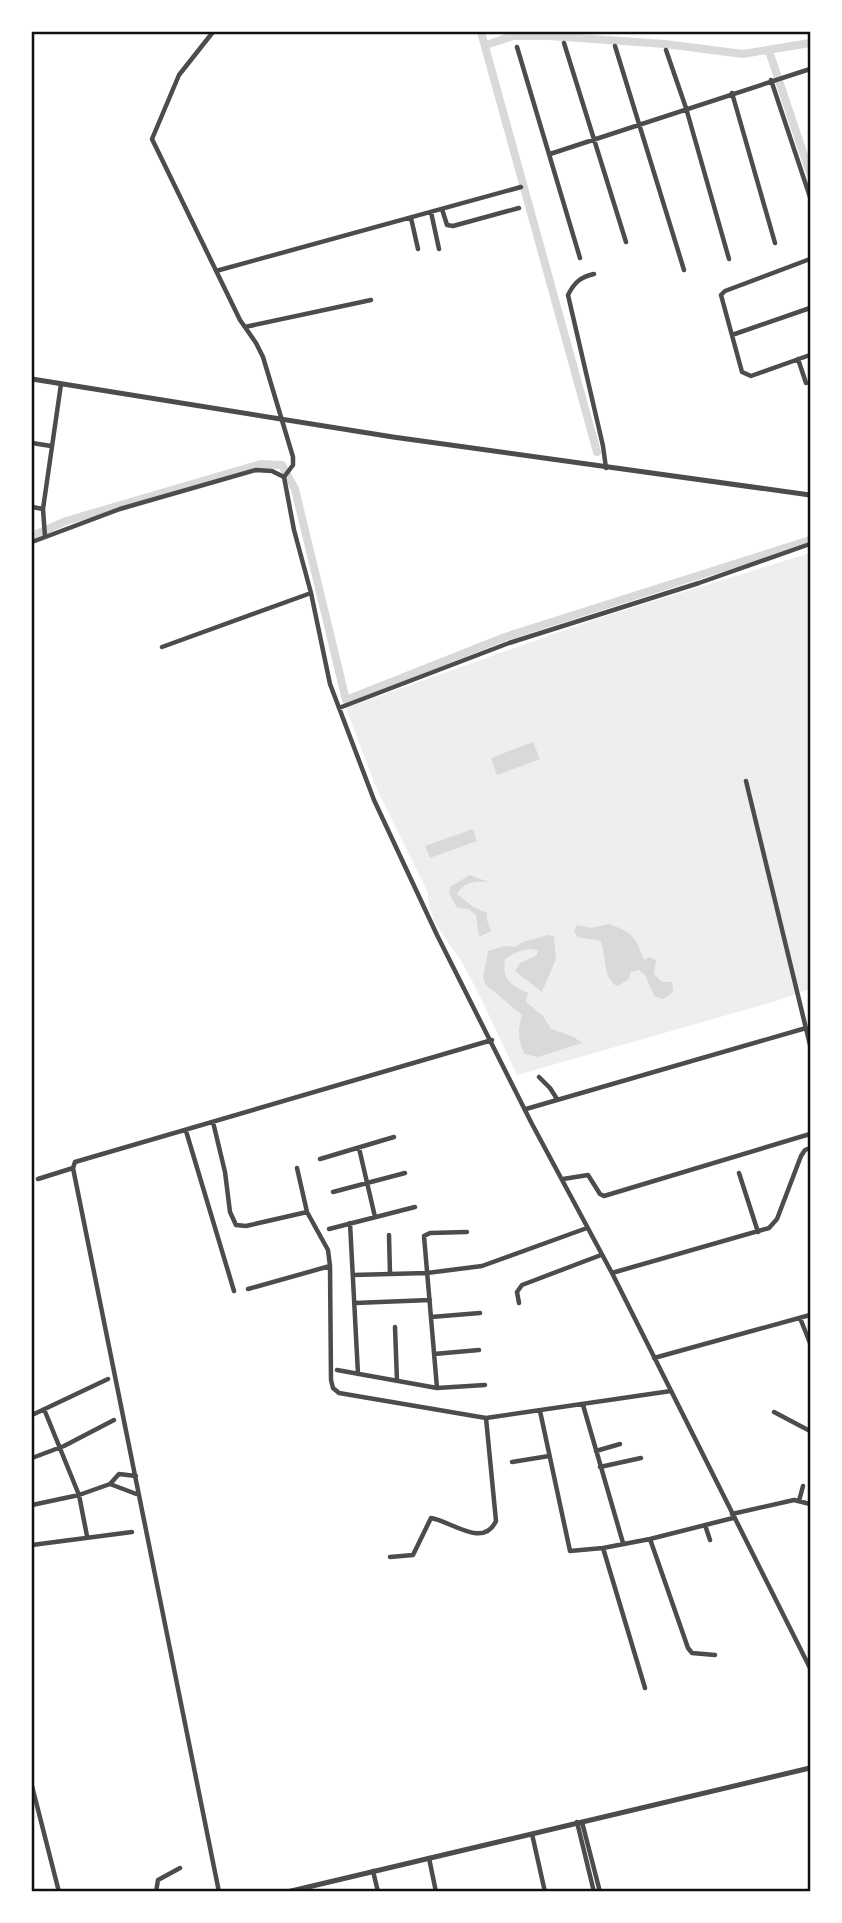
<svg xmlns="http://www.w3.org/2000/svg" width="842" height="1923" viewBox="0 0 842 1923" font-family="'Archivo Narrow',sans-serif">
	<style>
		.green { fill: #eee }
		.water { fill: #d9d9d9 }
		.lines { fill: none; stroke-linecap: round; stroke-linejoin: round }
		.canal { stroke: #d9d9d9; stroke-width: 8 }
		.minor { stroke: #4c4c4c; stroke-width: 4.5 }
		.tertiary { stroke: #4c4c4c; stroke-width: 5 }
		.neatline { fill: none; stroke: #111; stroke-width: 2.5 }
	</style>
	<rect width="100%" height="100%" fill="#fff"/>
	<path class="green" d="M810,553v436l-34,12 -259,74c-17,-36 -34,-74 -53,-109 -12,-21 -38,-47 -36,-73l-52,-106 -30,-79 250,-89z"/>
	<path class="water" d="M533,742l7,17 -43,16 -6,-17z
		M473,829l4,12 -47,17 -5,-12z
		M470,875l18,7c-13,-1 -24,0 -31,12l16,13 14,6v7l4,11 -12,6 -3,-22 -7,-6 -12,-1 -8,-15 1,-6z
		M609,924c24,8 27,14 35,36l5,-3 7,3 -2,14 8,8h10l1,10 -10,7 -9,-3 -9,-21 -6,-5 -8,2 -3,8 -11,6c-14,-7 -11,-30 -16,-45l-24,-4 -3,-6 3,-6 14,3z
		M548,935l6,1 2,23 -14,33 -27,-21 5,-8 17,-8 1,-4c-11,-5 -25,2 -33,8 -3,20 5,26 23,34l-2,9 17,14 8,13 23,8 8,6 -44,14 -13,-3c-8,-14 -7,-25 -3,-39l-36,-30 -3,-7 5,-27 16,-5 11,1 8,-5z"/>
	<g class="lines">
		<path class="canal" d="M481,32l116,420
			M486,45l27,-9h37l115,8 78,10 67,-11
			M769,51l41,122
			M32,536l34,-15 195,-57 21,1 13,24 51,211 159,-63 305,-97"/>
		<path class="minor" d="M213,32l-34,43 -27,64 88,181 16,23 7,14 30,100v8l-9,12 10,53 17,63 19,91 44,116 63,135 95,189 80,149 198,395
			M564,43l62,199
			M615,46l69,224
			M517,47l63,211
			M666,50l20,58 43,151
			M771,80l39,117
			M732,93l43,150
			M550,154l260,-85
			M442,209l5,16 6,1 66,-18
			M431,212l8,37
			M411,218l7,31
			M810,259l-85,32 -4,4 21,77 9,4 59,-21
			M216,271l305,-84
			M594,274c-14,3 -20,9 -26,21l35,151 3,22
			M245,327l126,-27
			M732,335l78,-27
			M798,359l8,24
			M32,443l19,3
			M32,507l11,2
			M45,537l-2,-28 18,-125
			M32,542l88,-33 136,-39 16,1 12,6
			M162,647l149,-54
			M339,708l170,-65 190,-60 111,-39
			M746,781l64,264
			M539,1077l11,11 7,11
			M526,1109l280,-81
			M213,1122l12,50 5,40 6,13 10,1 61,-14
			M186,1131l48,160
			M359,1148l16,69
			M320,1159l74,-22
			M73,1168l146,724
			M297,1168l10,44 21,38 2,16 1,114 2,8 6,5 147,25 185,-27
			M739,1173l19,59
			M38,1179l35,-11 2,-6 417,-122
			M563,1179l25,-4 12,19 4,2 206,-62
			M333,1192l72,-19
			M350,1223l8,151
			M329,1229l86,-22
			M467,1232l-37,1 -6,3 13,152 48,-3
			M389,1235l1,39
			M612,1273l157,-45 8,-9 24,-63 4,-6 5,-2
			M353,1275l74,-2 55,-7 105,-38
			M248,1289l82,-23
			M355,1303l75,-3
			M519,1303l-2,-11 5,-7 79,-30
			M431,1317l49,-4
			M800,1318l10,25
			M395,1327l2,54
			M434,1354l45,-4
			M654,1358l156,-43
			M337,1370l100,18
			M583,1405l40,138
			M44,1409l35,86 8,41
			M540,1411l30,140 33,-3 47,-9 83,-21
			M774,1412l36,19
			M32,1415l76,-36
			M596,1451l24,-7
			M32,1458l32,-12 50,-26
			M512,1462l37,-6
			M600,1467l41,-9
			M110,1484l29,11
			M799,1501l4,-15
			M32,1505l47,-10 31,-11 9,-10 17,2
			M732,1514l62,-14 16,4
			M705,1525l5,15
			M650,1539l38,109 4,5 23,2
			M32,1545l100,-13
			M603,1548l42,140
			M390,1557l23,-2 18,-37c20,3 52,31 65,3l-10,-103
			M32,1786l27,106
			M577,1822l17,70
			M582,1822l18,70
			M532,1834l13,58
			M429,1858l7,34
			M373,1871l5,21
			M156,1892l2,-12 22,-12"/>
		<path class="tertiary" d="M32,379l361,58 417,58
			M287,1892l523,-124"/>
	</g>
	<rect width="842" height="1923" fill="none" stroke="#ffffff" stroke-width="66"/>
	<rect x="33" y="33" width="776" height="1857" class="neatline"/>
</svg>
